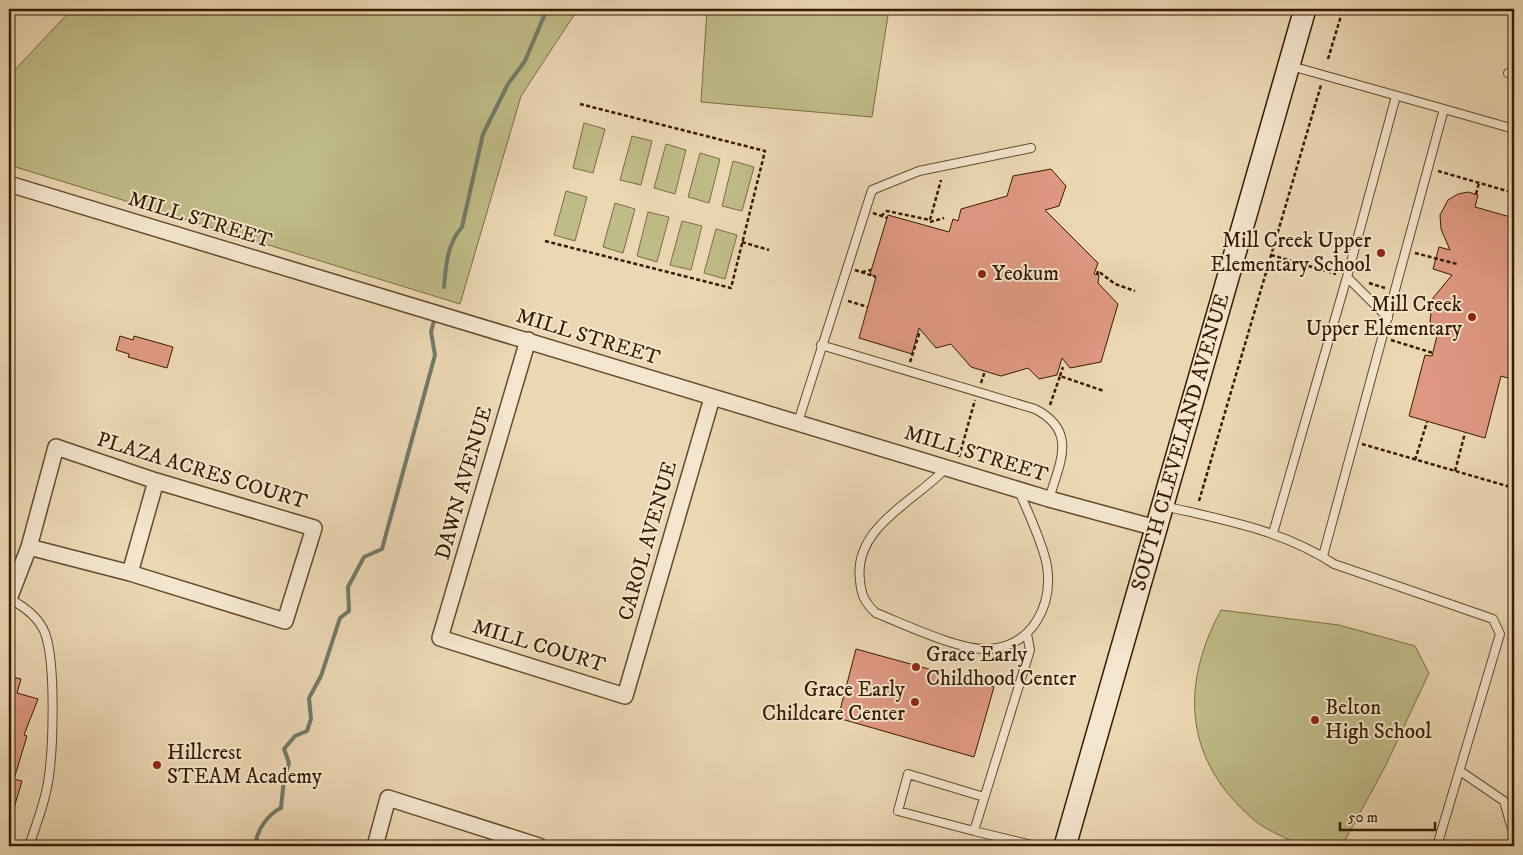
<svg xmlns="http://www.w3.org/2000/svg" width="1523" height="855" viewBox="0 0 1523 855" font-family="'IM FELL DW Pica',serif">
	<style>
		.green { fill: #c0bc87; stroke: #7c6c44 }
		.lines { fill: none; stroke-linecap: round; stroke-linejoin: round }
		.stream { stroke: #727a6a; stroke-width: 4 }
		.building { fill: #df9882; stroke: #371b01 }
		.lane-casing { stroke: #644a2e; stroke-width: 10 }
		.street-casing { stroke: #644a2e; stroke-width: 18 }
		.secondary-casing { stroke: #371b01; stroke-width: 24 }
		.path { stroke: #371b01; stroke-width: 2.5; stroke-dasharray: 4 2.5; stroke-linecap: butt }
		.lane { stroke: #f3e5ce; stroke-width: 8 }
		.street { stroke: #f3e5ce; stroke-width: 15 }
		.secondary { stroke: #f3e5ce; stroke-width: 21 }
		.poi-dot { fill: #8f2418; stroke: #f3e5ce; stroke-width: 2 }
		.labels { text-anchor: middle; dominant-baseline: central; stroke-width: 4; stroke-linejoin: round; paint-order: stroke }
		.street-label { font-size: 21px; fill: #371b01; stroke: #f3e5ce }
		.poi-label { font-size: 21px; fill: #371b01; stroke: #f3e5ce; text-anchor: start }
	</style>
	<rect width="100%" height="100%" fill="#ecd7b4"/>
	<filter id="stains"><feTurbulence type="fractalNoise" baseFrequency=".004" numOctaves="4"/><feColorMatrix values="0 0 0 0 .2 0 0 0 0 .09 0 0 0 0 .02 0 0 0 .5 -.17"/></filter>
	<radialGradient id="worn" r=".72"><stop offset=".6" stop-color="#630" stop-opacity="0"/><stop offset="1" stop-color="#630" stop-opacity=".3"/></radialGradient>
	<path class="green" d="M72,9h506l-57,87 -61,208 -451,-139v-89z
		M707,9h182l-17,108 -171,-15z
		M584,123l21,6 -12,44 -20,-5z
		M632,136l20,5 -11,44 -21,-5z
		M666,144l20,6 -11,44 -21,-6z
		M700,153l20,6 -11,44 -21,-6z
		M733,161l21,6 -12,44 -20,-5z
		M566,191l21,6 -12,44 -21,-6z
		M615,203l20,6 -12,44 -20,-6z
		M648,212l21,5 -12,45 -20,-6z
		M682,221l20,5 -11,44 -21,-5z
		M716,229l21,6 -12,44 -21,-6z
		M1221,610l118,15 76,21 14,27 -44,94 -43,79h-37l-7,-2c-14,-7 -32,-14 -44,-24 -69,-59 -75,-132 -33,-210z"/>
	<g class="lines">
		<path class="stream" d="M444,287c2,-22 3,-43 18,-60l21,-93 25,-50 17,-23 22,-52
			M256,846c-1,-14 12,-32 25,-38l3,-29 5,-16 -5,-14 11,-13 12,-5 4,-12 -2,-21 12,-22 19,-58 9,-7 -1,-24 16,-30 18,-8 53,-194 -4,-23 3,-11"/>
	</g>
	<path class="building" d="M1051,169l15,17 -7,20 -14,4 53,53 -4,11 5,1 -1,8 20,21 -17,58 -31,6 -8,-10 -5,17 -18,4 -11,-11 -27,8 -30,-9 -20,-23 -15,4 -17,-20 -7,26 -53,-16 17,-61 -6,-3 18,-59 61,17 4,-13 5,2 3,-12 46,-13 6,-20z
		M1468,192l10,3 -3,12 39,11v162l-13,-4 -16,62 -76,-22 16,-61 7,1 5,-20 -7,-15 3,-23 19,-23 -19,-6 6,-22 11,3 -9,-21 -1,-14 8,-15 10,-6z
		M120,336l13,4 1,-4 39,11 -6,21 -39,-11 1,-3 -13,-4z
		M856,649l138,38 -20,70 -136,-39z
		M9,676l12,3 -4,14 21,6 -14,36 3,1 -13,43 8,2 -11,37h-2z"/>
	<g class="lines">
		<defs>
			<path id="lane" d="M1291,66l153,43 -121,447
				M1508,73l6,2
				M1444,109l70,20
				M1347,277l41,41
				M821,345l214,64c43,22 25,53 14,90
				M798,422l74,-232 47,-19 112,-23
				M946,468c-30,33 -93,59 -86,112 1,15 5,23 16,33 28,11 84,38 113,36 43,-3 64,-43 58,-83 -4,-23 -19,-53 -28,-75
				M1164,506c59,14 119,24 170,58l159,55 7,15 -63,212
				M1273,533l74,-256 49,-181
				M10,599c13,7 29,19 35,34 11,30 9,126 1,159 -4,18 -11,36 -17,54
				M1027,634l3,16 -56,181 62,15
				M1460,771l44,30 7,25 3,1
				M974,831l-76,-20 10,-37 76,23"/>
			<path id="street" d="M9,184l1040,315 107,29
				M528,340l-88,298 185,58 87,-298
				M130,573l26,-92
				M9,599l20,-52 27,-100 100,34 158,47 -29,93 -155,-48 -101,-26
				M375,846l13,-48 151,48"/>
			<g id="secondary">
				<path id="s1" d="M1065,846l240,-837"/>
			</g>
		</defs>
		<use href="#lane" class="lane-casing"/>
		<use href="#street" class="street-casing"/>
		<use href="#secondary" class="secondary-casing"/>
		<path class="path" d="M1328,59l15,-50
			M1438,171l76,22
			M1476,194l3,-11
			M873,213l14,5
			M881,216l6,-5 43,9 11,-40
			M930,222l14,-4
			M545,241l186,47 34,-137 -185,-47
			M742,242l27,8
			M1415,253l42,11
			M1271,255l65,19
			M855,270l21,7
			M862,272l9,-2
			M1097,275l1,-4 17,13 20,7
			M1369,283l16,5
			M848,301l20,6
			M1391,340l42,13
			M910,362l10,-31
			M1060,376l3,-9
			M981,383l4,-12
			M1050,405l10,-29 44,15
			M1362,444l152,44
			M959,457l16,-57
			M1415,460l12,-38
			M1455,471l10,-38
			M1199,501l122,-416"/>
		<use href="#lane" class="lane"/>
		<use href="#street" class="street"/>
		<use href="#secondary" class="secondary"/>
	</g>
	<g class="poi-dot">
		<circle cx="1381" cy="253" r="5"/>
		<circle cx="982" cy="274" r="5"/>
		<circle cx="1472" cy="317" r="5"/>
		<circle cx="916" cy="667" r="5"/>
		<circle cx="915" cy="702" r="5"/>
		<circle cx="1315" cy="720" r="5"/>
		<circle cx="157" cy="765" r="5"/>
	</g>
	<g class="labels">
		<g class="street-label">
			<text transform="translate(200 220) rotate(17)">MILL STREET</text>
			<text transform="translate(588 337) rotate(17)">MILL STREET</text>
			<text stroke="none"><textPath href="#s1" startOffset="420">SOUTH CLEVELAND AVENUE</textPath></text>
			<text transform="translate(976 454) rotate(17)">MILL STREET</text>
			<text transform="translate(202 471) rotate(17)">PLAZA ACRES COURT</text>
			<text transform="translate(464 483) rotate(-74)">DAWN AVENUE</text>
			<text transform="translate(648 541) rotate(-74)">CAROL AVENUE</text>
			<text transform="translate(539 646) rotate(17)">MILL COURT</text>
		</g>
		<g class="poi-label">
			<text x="1371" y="241" text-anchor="end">Mill Creek Upper<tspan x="1371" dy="24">Elementary School</tspan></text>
			<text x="992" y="274">Yeokum</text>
			<text x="1462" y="305" text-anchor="end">Mill Creek<tspan x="1462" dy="24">Upper Elementary</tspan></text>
			<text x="926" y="655">Grace Early<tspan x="926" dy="24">Childhood Center</tspan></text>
			<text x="905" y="690" text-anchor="end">Grace Early<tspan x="905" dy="24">Childcare Center</tspan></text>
			<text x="1325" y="708">Belton<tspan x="1325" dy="24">High School</tspan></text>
			<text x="167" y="753">Hillcrest<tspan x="167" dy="24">STEAM Academy</tspan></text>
		</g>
	</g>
	<rect width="1523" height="855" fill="none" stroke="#ecd7b4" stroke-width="30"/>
	<rect x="10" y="10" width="1503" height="835" fill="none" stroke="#371b01" stroke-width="2.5"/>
	<rect x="15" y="15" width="1493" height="825" fill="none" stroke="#371b01"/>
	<path d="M1340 822v8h95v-8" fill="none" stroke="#371b01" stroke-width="2.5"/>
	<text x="1348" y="822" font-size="15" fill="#371b01" stroke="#f3e5ce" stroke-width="4" paint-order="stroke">50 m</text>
	<rect width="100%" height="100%" filter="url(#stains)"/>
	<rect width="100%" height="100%" fill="url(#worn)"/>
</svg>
